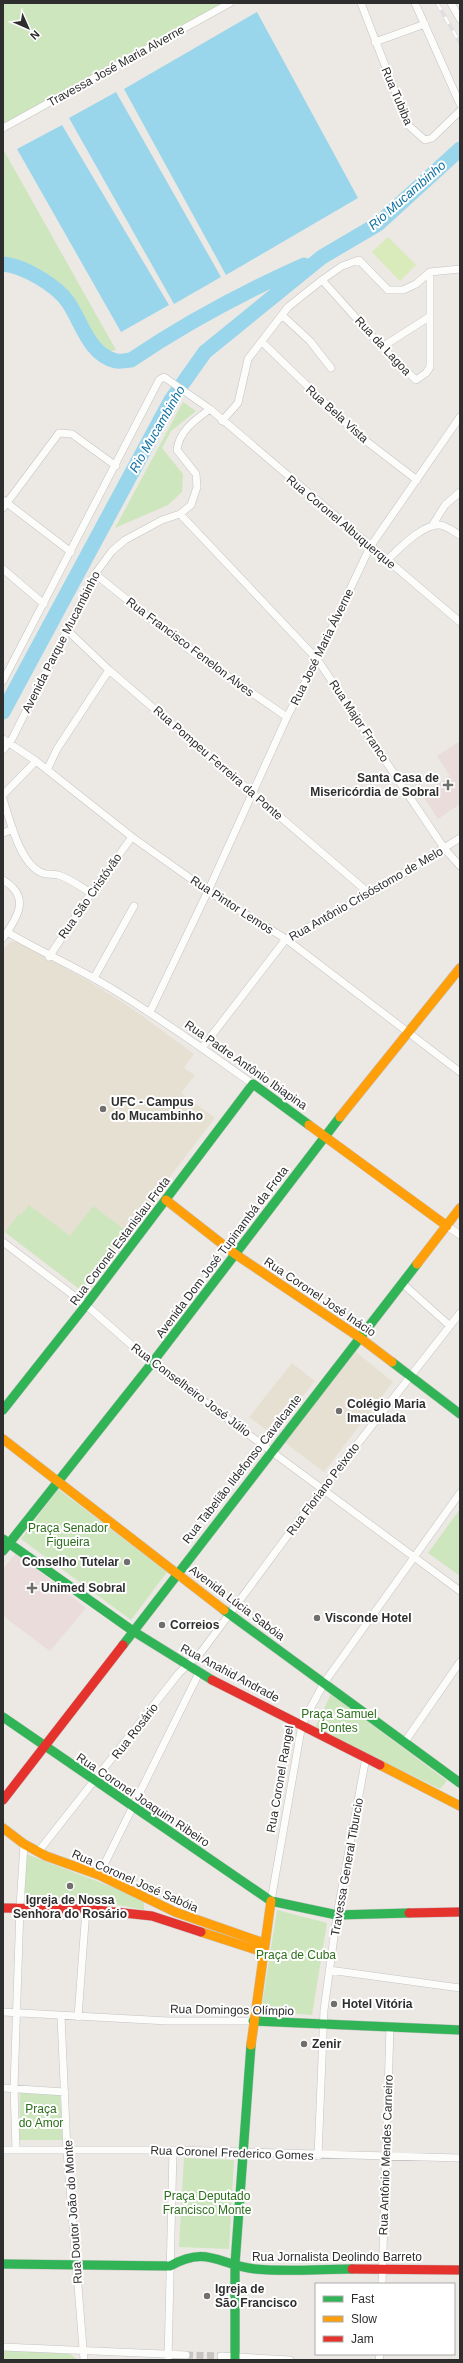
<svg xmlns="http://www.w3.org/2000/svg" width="463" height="2363" viewBox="0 0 463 2363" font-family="Helvetica,sans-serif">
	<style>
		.education { fill: #e6e0d3 }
		.medical { fill: #e9dcdb }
		.green { fill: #cee6be }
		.pitch { fill: #d9eabb }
		.water { fill: #99d6ec }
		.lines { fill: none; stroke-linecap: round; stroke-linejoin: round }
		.river { stroke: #99d6ec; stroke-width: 15 }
		.street-tunnel { stroke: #c6c3c0; stroke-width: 7; stroke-dasharray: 7 3.5; stroke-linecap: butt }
		.street-casing { stroke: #c5c4c5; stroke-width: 8 }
		.fast-casing { stroke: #c5c4c5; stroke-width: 10 }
		.slow-casing { stroke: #c5c4c5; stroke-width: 10 }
		.jam-casing { stroke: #c5c4c5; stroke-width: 10 }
		.street { stroke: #fcfcfb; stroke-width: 7 }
		.fast { stroke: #30b455; stroke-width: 9 }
		.slow { stroke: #ff9f0a; stroke-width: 9 }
		.jam { stroke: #e5322d; stroke-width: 9 }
		.rail-casing { stroke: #dfdfe1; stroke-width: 4 }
		.rail { stroke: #fff; stroke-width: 2.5; stroke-dasharray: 8; stroke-linecap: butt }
		.poi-dot { fill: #706f6e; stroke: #fff; stroke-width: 1.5 }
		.labels { text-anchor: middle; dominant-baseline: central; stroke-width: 4; stroke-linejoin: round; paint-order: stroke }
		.street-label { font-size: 12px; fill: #2e2e2e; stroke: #fff }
		.poi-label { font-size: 12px; font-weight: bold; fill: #2e2e2e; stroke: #fff; text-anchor: start }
		.park-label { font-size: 12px; fill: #2c6e1b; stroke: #fff }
		.water-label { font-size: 13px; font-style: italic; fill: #0d6fa3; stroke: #fff }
	</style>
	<rect width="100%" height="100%" fill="#ece8e4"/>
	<path class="education" d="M10,942h8l69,38 43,27 64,47 -10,14 11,7 -14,18 34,25 -133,173 -79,-60v-282z
		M356,1352l37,30 -69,90 -41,-31z
		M292,1363l23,18 -43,53 -23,-17z"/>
	<path class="medical" d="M460,741v63l-22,15 -16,-25 28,-18 -13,-20z
		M16,1553l70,55 -36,43 -47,-35v-47z"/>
	<path class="green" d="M3,3h225l-225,125z
		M3,149l113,201 -14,3 -16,-16 -18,-36 -31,-26 -22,-10 -12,-1z
		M183,402l13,9 -25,20 -9,17 21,26 -1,18 -14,13 -53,23z
		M29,1205l41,31 23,-30 35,26 -46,59 -77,-59 14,-18 2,1z
		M58,1489l109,83 -36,48 -110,-81z
		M460,1509v67l-32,-23z
		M331,1694l116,87 -7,8 -125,-61z
		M21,1852l112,43 11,8v7l-40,-8 -46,-2 -40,4z
		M277,1910l50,13 -15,92 -51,-4z
		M20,2091l40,2 3,47h-44z
		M184,2158l50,2 -5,89 -50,-2z
		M3,2350l67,4 8,6h-75z"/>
	<path class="pitch" d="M388,237l28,28 -16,16 -28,-29z"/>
	<path class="water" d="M257,12l101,186 -132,77 -102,-186z
		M116,92l105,185 -47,27 -105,-186z
		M62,125l107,180 -48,27 -104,-183z"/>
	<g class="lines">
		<path class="river" d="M3,264c21,2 53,21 65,38 14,20 20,52 48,59 4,1 11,-1 15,-1 55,-37 113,-68 173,-95
			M3,712l168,-312 34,-48 117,-95 56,-33 82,-75"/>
		<path class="street-tunnel" d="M186,2355l35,1"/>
		<defs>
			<path id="street" d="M361,3l47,122 17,15 7,-2 28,-27
				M415,3l45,101
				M451,3l9,16
				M375,42l50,-18
				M3,128l227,-125
				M322,280l60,67 34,33 10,-7 4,-6v-95
				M283,316l27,25 21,27
				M262,342l95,92 60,46
				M382,347l47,-30
				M222,421l16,-18 10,-44 40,-52 34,-27 20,-14 17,-6 29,30h15l13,-6 14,-12 30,-3
				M3,500l68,52
				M3,508l56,-75 13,1 44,32
				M180,514l137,145 127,189 16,18
				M432,526l13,-21 15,-13
				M386,561c12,-11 37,-38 54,-36 7,1 14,7 20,10
				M3,569l41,35
				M95,574l96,77 96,66
				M67,630l42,40 261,224
				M3,681l156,-301 5,-3 46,32 250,213
				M3,739l33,22 96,76 76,54 78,48 174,133
				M3,750l9,-11 83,-165 17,-23 13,-11 37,-20 18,-6 11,-9 6,-18 -1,-13 -19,-24c2,-19 18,-30 33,-41
				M47,770l10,-21 52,-79
				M3,795l33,-34
				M3,799c7,21 16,62 37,73 7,4 12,1 18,3 11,3 23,12 33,18
				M3,833l10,-4
				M3,880c28,17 15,37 0,58
				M7,932c34,20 69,35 102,55 50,30 97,64 144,97
				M49,957l42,-64 41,-56
				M94,978l40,-72
				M150,1012l58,-121 79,-174 30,-58 53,-112 90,-130
				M202,1048l84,-109 84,-45 90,-56
				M447,1226l13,9
				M3,1242l83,63 66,58 308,228
				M402,1283l48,43
				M404,1743l56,-81
				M38,1852l141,-179 23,-22 121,-163 137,-175
				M99,1875l100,-202
				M271,1901l31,-177 22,-41 136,-190
				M329,1970l131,18
				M3,2012l165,9h85
				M61,2016l6,135 17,209
				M78,2017l8,-108
				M3,2088l62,4
				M3,2150h170l287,8
				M16,2150l-2,-62 6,-181 4,-63
				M318,2156l6,-146 13,-95 29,-158
				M382,2284l8,-257
				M3,2347l183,8
				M221,2356l69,4
				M168,2360l5,-210
				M379,2360l1,-6"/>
			<path id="fast" d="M392,1362l68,52
				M3,1410l83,-105 167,-221 56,41
				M3,1539l130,92 79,49
				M3,1551l149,-188 188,-246
				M224,1610l236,173
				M123,1645l294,-381
				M3,1717l268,184 66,14 72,-2
				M253,2021l207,9
				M3,2264l167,2c38,-21 48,-1 85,3 31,3 65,0 97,0
				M235,2360v-96l16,-219"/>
			<path id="slow" d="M340,1117l120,-149
				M309,1125l138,101
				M166,1200l69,54 124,83 33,25
				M417,1264l43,-56
				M3,1439l221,171
				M380,1765l80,41
				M3,1828l21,16 22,12 53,19 76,37 89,31
				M201,1932l62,20
				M251,2045l20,-144"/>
			<path id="jam" d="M212,1680l168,85
				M3,1800l120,-155
				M3,1908l83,1 66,7 49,16
				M409,1913l51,-1
				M352,2269l108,1"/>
		</defs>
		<use href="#street" class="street-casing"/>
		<use href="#fast" class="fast-casing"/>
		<use href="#slow" class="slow-casing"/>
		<use href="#jam" class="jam-casing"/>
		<use href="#street" class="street"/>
		<use href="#fast" class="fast"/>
		<use href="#slow" class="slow"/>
		<use href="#jam" class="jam"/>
		<defs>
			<path id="rail" d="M437,3l23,40"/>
		</defs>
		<use href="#rail" class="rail-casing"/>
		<use href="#rail" class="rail"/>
	</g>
	<g class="poi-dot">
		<path d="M446 779h4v4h4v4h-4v4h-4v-4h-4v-4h4z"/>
		<circle cx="103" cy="1109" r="4"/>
		<circle cx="339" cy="1411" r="4"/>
		<circle cx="127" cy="1562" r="4"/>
		<path d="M30 1582h4v4h4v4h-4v4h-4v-4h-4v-4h4z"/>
		<circle cx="317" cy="1618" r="4"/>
		<circle cx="162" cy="1625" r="4"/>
		<circle cx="70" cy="1886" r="4"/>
		<circle cx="334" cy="2004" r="4"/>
		<circle cx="304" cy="2044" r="4"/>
		<circle cx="207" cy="2296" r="4"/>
	</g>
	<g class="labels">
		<g class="street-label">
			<text transform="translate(116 66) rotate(-29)">Travessa José Maria Alverne</text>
			<text transform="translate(397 96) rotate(67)">Rua Tubiba</text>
			<text transform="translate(383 346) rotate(47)">Rua da Lagoa</text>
			<text transform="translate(337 414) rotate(42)">Rua Bela Vista</text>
			<text transform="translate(341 522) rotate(40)">Rua Coronel Albuquerque</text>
			<text transform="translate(61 642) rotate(-63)">Avenida Parque Mucambinho</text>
			<text transform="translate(190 647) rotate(37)">Rua Francisco Fenelon Alves</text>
			<text transform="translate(322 647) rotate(-64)">Rua José Maria Álverne</text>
			<text transform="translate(359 721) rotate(56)">Rua Major Franco</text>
			<text transform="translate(218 763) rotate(41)">Rua Pompeu Ferreira da Ponte</text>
			<text transform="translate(366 894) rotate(-30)">Rua Antônio Crisóstomo de Melo</text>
			<text transform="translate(90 896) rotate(-55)">Rua São Cristóvão</text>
			<text transform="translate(232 905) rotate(33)">Rua Pintor Lemos</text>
			<text transform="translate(246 1065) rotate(35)">Rua Padre Antônio Ibiapina</text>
			<text transform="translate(120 1241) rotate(-53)">Rua Coronel Estanislau Frota</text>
			<text transform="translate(222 1252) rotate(-53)">Avenida Dom José Tupinambá da Frota</text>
			<text transform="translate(320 1297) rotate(34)">Rua Coronel José Inácio</text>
			<text transform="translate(191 1390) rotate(37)">Rua Conselheiro José Júlio</text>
			<text transform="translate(242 1469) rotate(-52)">Rua Tabelião Ildefonso Cavalcante</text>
			<text transform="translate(323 1489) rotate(-53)">Rua Floriano Peixoto</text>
			<text transform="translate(237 1603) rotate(37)">Avenida Lúcia Sabóia</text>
			<text transform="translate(230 1673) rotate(28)">Rua Anahid Andrade</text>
			<text transform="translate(135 1731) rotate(-52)">Rua Rosário</text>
			<text transform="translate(280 1779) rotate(-80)">Rua Coronel Rangel</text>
			<text transform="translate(143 1800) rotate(34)">Rua Coronel Joaquim Ribeiro</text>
			<text transform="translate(347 1867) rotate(-80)">Travessa General Tiburcio</text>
			<text transform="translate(135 1881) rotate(24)">Rua Coronel José Sabóia</text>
			<text transform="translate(232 2010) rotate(1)">Rua Domingos Olímpio</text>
			<text transform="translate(232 2153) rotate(2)">Rua Coronel Frederico Gomes</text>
			<text transform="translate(386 2155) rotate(-88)">Rua Antônio Mendes Carneiro</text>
			<text transform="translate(73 2212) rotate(-94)">Rua Doutor João do Monte</text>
			<text x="337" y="2257">Rua Jornalista Deolindo Barreto</text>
		</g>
		<g class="poi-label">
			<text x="439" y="778" text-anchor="end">Santa Casa de<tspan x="439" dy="14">Misericórdia de Sobral</tspan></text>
			<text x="111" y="1102">UFC - Campus<tspan x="111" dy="14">do Mucambinho</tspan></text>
			<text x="347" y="1404">Colégio Maria<tspan x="347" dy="14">Imaculada</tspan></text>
			<text x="119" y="1562" text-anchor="end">Conselho Tutelar</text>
			<text x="41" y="1588">Unimed Sobral</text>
			<text x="325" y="1618">Visconde Hotel</text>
			<text x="170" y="1625">Correios</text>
			<text x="70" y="1900" text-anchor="middle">Igreja de Nossa<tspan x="70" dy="14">Senhora do Rosário</tspan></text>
			<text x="342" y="2004">Hotel Vitória</text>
			<text x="312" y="2044">Zenir</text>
			<text x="215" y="2289">Igreja de<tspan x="215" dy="14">São Francisco</tspan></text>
		</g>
		<g class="park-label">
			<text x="68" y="1528">Praça Senador<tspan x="68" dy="14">Figueira</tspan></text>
			<text x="339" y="1714">Praça Samuel<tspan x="339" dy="14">Pontes</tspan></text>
			<text x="296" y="1955">Praça de Cuba</text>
			<text x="41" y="2109">Praça<tspan x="41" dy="14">do Amor</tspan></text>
			<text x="207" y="2196">Praça Deputado<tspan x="207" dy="14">Francisco Monte</tspan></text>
		</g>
		<g class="water-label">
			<text transform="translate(407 195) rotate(-41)">Rio Mucambinho</text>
			<text transform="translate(157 429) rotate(-60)">Rio Mucambinho</text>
		</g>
	</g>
	<rect width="463" height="2363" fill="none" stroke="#2e2e2e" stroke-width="8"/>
	<rect x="315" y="2283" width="140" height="72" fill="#ffffff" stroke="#ababab"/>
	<rect x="323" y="2296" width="20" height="6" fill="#30b455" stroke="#ababab"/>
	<text x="351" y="2303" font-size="12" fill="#2e2e2e">Fast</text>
	<rect x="323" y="2316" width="20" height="6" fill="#ff9f0a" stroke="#ababab"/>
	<text x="351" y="2323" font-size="12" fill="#2e2e2e">Slow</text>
	<rect x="323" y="2336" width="20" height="6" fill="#e5322d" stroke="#ababab"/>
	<text x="351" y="2343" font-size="12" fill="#2e2e2e">Jam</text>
	<g transform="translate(28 28) rotate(135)" stroke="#ffffff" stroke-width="3" paint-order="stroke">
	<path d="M0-3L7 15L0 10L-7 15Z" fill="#2e2e2e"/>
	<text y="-6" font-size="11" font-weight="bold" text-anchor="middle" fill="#2e2e2e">N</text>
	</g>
</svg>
